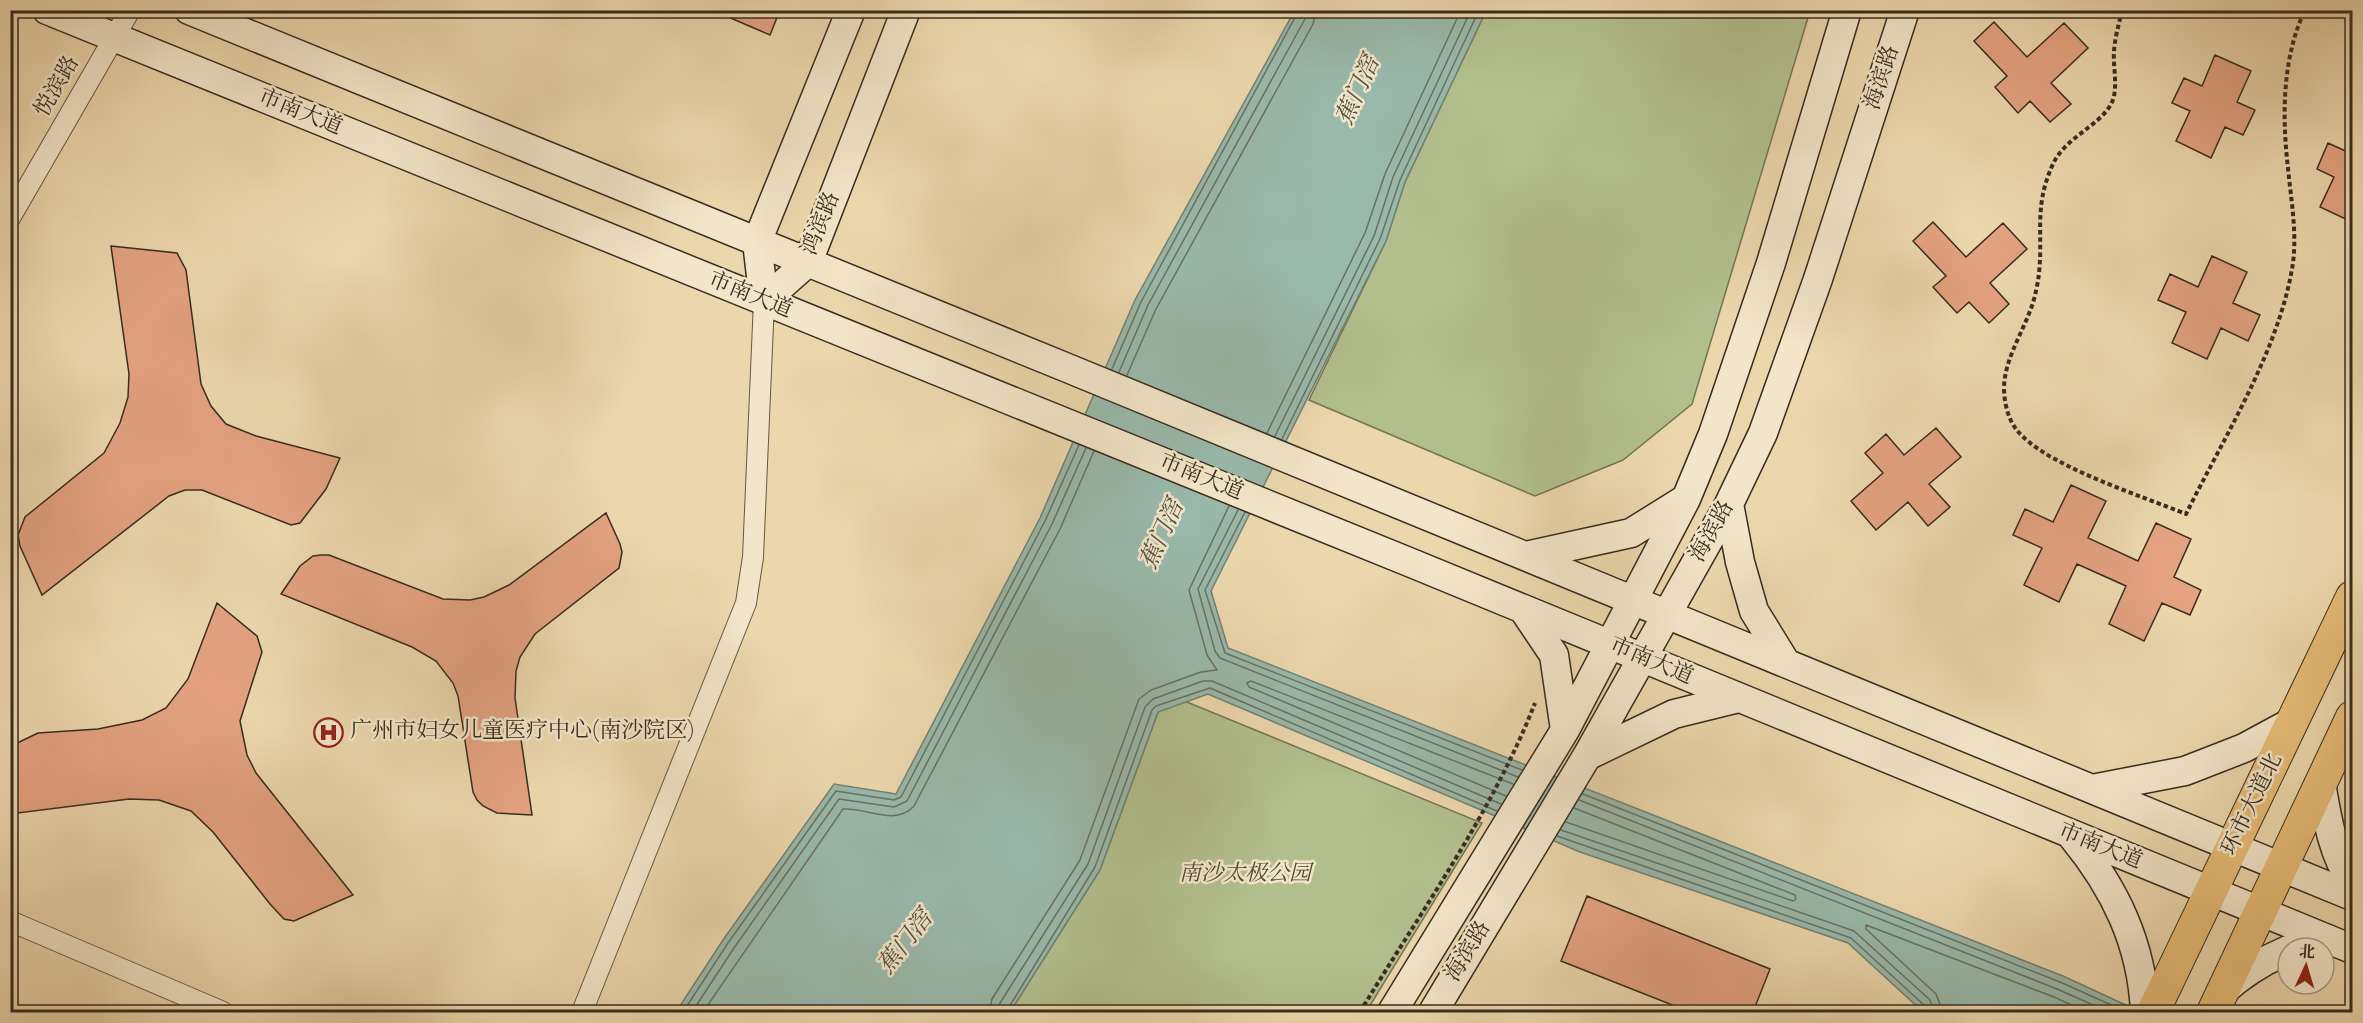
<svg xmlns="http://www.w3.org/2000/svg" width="2363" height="1023" viewBox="0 0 2363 1023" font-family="'Sorts Mill Goudy','Noto Serif SC',serif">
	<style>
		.green { fill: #b2bf8d; stroke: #757656; stroke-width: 1.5 }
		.water { fill: #99b9ab; stroke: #728173; stroke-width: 1.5 }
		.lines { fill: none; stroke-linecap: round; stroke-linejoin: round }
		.shore { stroke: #687264; stroke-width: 1.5 }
		.building { fill: #e4a281; stroke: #382c1e; stroke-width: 1.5 }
		.street-casing { stroke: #655742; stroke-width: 22 }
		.secondary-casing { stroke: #382c1e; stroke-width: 31 }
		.primary-casing { stroke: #382c1e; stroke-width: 34 }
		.path { stroke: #382c1e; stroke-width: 4; stroke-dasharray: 4.5 3; stroke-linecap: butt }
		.street { stroke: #f3e5c9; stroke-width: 20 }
		.secondary { stroke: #f3e5c9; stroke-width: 28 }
		.primary { stroke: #e6bc76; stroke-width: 32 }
		.labels { text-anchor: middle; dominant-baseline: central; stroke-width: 5; stroke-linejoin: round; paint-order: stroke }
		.street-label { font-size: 22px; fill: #382c1e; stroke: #f3e5c9 }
		.poi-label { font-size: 22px; fill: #382c1e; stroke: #f3e5c9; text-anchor: start }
		.park-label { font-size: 22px; font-style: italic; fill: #504934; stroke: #f3e5c9 }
		.water-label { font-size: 24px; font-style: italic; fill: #504f41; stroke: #f3e5c9 }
	</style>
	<rect width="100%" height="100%" fill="#ecd7ac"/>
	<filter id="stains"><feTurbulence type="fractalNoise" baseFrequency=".00333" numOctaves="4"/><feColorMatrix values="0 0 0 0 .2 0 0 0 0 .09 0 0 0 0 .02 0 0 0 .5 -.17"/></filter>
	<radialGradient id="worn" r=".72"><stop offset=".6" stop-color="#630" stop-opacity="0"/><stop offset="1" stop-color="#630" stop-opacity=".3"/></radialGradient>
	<path class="green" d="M1486,11h324l-118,393 -69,56 -88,36 -226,-96 77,-159 19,-59z
		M1177,698l305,125 -116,189h-356l90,-142 58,-158z"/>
	<path class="water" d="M1295,10l191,1 -81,171 -19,59 -175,350 17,57 835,328 78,36h-218l-75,-69 -268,-91 -372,-158 -50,18 -58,158 -90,142h-334l47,-72 111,-156 62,10 144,-276 95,-218z"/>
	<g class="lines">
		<path class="shore" d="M1112,369l29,-67 158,-292
			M1119,372l29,-67 157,-286 2,-9
			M1127,375l29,-66 157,-285 3,-14
			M1267,433l98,-200 20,-59 76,-164
			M1275,436l99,-200 19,-59 78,-167
			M1282,439l98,-200 20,-59 79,-170
			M1238,510l-40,79 17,62 5,7 298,119
			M1245,512l-40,78 20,63 297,117
			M1583,794l477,188 67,30
			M1506,796l-257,-109 -2,-4 4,-2 262,103
			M1579,800l478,189 52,23
			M1566,822l227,79 3,-2 -1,-4 -221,-87
			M1561,830l293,101 76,69 4,12
			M1557,836l294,102 74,68 2,6
			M683,1012l45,-69 108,-152 58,9 7,-3 144,-276 34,-76
			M692,1012l42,-64 105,-149 55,8 13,-6 145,-277 34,-76
			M703,1012l140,-203c23,-2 52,18 71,-3l146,-277 34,-78
			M989,1012l3,-13 88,-139 59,-161 12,-9 50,-18 16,-2 -10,-15 -18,-65 40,-84
			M998,1012l2,-9 88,-139 57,-157 8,-8 50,-18h9l289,123
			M1006,1012l89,-145 57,-157 4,-4 54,-18 287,123
			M1943,1012l-7,-18 -70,-65v-4l188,72 33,15"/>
	</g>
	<path class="building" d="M712,10h68l-10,25z
		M1994,22l33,35 37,-34 24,25 -37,35 20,21 -21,18 -20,-21 -12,12 -23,-26 12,-11 -33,-35z
		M2215,55l36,16 -14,31 18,8 -12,25 -18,-8 -14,31 -35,-17 14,-30 -18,-8 12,-25 18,8z
		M2328,143l24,11v68l-32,-15 14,-30 -17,-8z
		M1933,222l33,35 37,-34 24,26 -37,34 19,21 -20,19 -20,-21 -12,11 -24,-26 13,-11 -33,-35z
		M111,246l66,7 9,17 15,114 10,22 15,18 30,12 84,22 -14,31 -26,34 -9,2 -89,-35h-17l-16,6 -127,99 -22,-49 -2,-11 7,-18 79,-64 16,-30 8,-26 1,-23z
		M2212,256l35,16 -14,31 27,12 -12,26 -27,-13 -14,31 -35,-16 14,-31 -28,-12 12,-26 28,13z
		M1936,428l25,29 -32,27 21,23 -22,19 -20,-24 -32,28 -25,-29 32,-28 -18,-20 21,-19 18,21z
		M2071,485l35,16 -18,37 50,23 18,-38 35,16 -17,38 27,13 -11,25 -28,-12 -18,38 -35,-17 17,-38 -49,-22 -18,38 -35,-17 18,-37 -29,-13 12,-26 28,13z
		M606,513l14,31 2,8 -3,16 -84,66 -15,23 -4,14 -1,27 17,117 -35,-2 -14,-7 -6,-6 -4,-8 -15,-96 -5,-13 -17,-22 -24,-14 -131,-53 19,-28 13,-10 8,-1h8l114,44 27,1 14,-3 25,-12z
		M217,603l40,33 5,16 -22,69 7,34 9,18 97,122 -59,26 -10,-2 -14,-15 -57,-72 -22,-21 -32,-11 -30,-1 -119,15 3,-69 25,-12 60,-4 44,-9 24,-12 22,-29z
		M1587,896l183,73 -17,43h-63l-129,-51z"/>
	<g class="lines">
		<defs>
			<path id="street" d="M10,218l120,-208
				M10,921l213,91
				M582,1012l164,-409 7,-46 11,-256"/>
			<path id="secondary" d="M47,10l1362,552 943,387
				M189,10l876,357 1287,529
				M764,301l44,-39 98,-252
				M764,301l-7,-59 94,-232
				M1729,504l11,58 14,49 32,52
				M1526,556l105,-23 53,-33
				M1523,609l31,46 11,75
				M1587,756l87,-42 65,-16
				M2321,783c6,34 11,70 31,99
				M2092,789l93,-18 59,-23 50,-27
				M2072,836c43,52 70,108 73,176
				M2222,992c21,-19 40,-31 66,-42
				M1392,1012l173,-282 121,-231 27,-65 58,-171 76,-253
				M1433,1012l154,-256 142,-252 34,-71 55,-154 87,-269"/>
			<path id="primary" d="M2153,1012l199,-415
				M2213,1012l139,-295"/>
		</defs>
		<use href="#street" class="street-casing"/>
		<use href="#secondary" class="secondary-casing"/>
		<use href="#primary" class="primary-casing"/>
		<path class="path" d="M2122,10c-3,14 -7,27 -8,41 -1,14 3,31 0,45 -6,27 -46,38 -60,66 -24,49 -7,81 -18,129 -6,30 -26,56 -31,86 -3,16 1,39 11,52 27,36 126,67 170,85 38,-77 94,-165 107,-251 4,-32 -2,-63 -5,-95 -6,-51 -6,-110 17,-158
			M1360,1012c60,-99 133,-201 175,-309"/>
		<use href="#street" class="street"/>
		<use href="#secondary" class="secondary"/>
		<use href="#primary" class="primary"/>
	</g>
	<defs>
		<symbol id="hospital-ring" viewBox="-11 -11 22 22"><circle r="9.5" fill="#f3e5c9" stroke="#8f2418" stroke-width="1.5"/><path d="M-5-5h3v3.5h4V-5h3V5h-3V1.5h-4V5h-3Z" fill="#8f2418"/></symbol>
	</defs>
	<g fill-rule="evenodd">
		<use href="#hospital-ring" x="312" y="716" width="33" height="33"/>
	</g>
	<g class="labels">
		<g class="street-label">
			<text transform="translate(1883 78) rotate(-72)">海滨路</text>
			<text transform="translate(58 87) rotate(-60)">悦滨路</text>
			<text transform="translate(300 113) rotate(22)">市南大道</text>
			<text transform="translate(822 224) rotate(-68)">鸿滨路</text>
			<text transform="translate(750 296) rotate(22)">市南大道</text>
			<text transform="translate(1201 478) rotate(22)">市南大道</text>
			<text transform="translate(1713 532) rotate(-61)">海滨路</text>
			<text transform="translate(1651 662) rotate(23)">市南大道</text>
			<text transform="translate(2253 805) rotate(-64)">环市大道北</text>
			<text transform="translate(2100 847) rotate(22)">市南大道</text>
			<text transform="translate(1469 952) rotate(-59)">海滨路</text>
		</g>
		<g class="poi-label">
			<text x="350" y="732">广州市妇女儿童医疗中心(南沙院区)</text>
		</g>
		<g class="park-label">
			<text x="1245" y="875">南沙太极公园</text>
		</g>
		<g class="water-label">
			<text transform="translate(1359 91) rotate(-66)">蕉门滘</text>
			<text transform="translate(1163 535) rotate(-66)">蕉门滘</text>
			<text transform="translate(906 943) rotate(-52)">蕉门滘</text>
		</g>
	</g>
	<rect width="2363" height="1023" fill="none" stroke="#ecd7ac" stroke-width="36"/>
	<rect x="12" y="12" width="2339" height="999" fill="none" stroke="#382c1e" stroke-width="3"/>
	<rect x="18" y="18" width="2327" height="987" fill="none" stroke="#382c1e" stroke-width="1.5"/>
	<g transform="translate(2306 966) rotate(4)"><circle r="28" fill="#f3e5c9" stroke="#a89b85" stroke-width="1.5"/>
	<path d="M0-4.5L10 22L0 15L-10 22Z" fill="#8f2418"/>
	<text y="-9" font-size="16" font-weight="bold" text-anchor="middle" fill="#382c1e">北</text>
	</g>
	<rect width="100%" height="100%" filter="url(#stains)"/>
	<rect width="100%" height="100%" fill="url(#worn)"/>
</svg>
